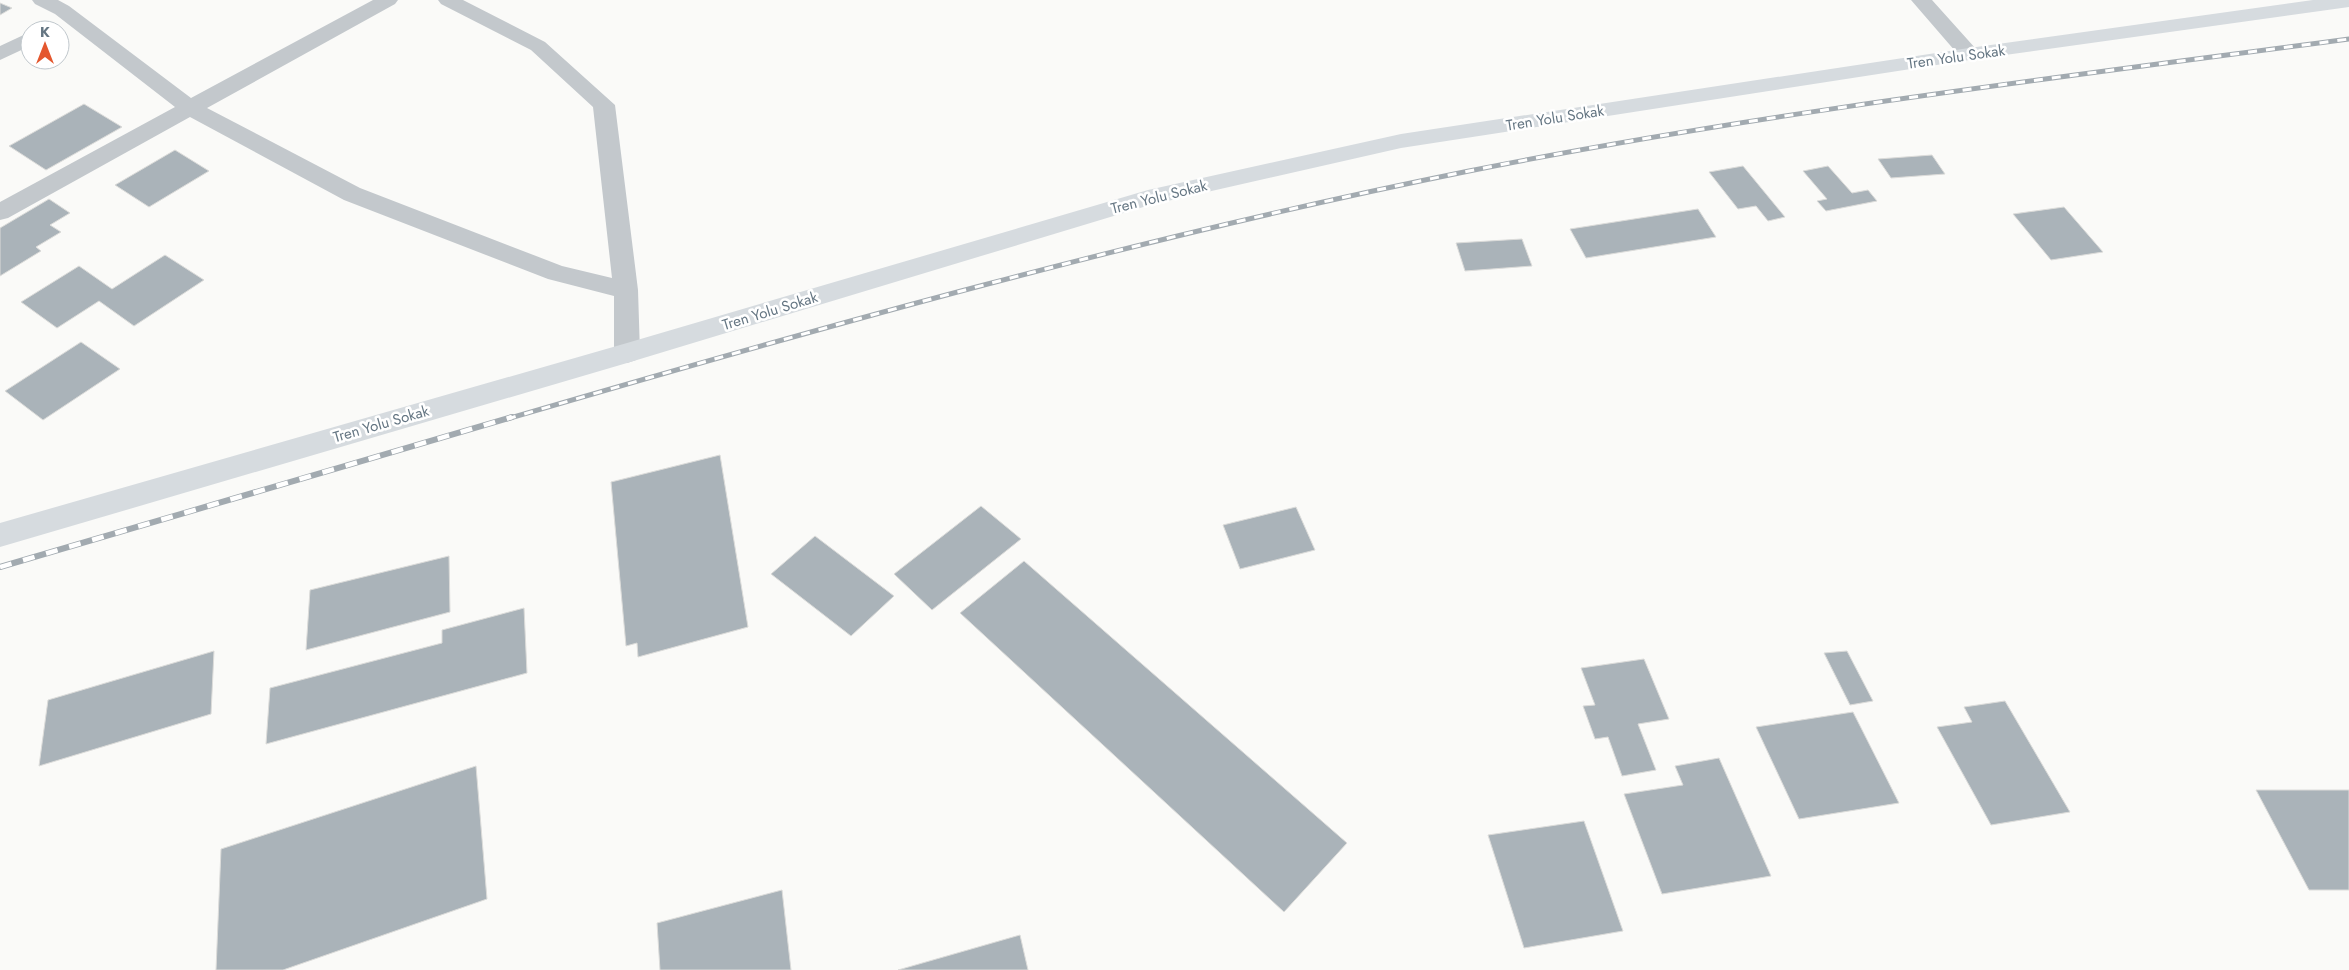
<svg xmlns="http://www.w3.org/2000/svg" width="2349" height="970" viewBox="0 0 2349 970" font-family="Jost,sans-serif">
	<style>
		.building { fill: #aab3b9; stroke: #dcdcda }
		.lines { fill: none; stroke-linecap: round; stroke-linejoin: round }
		.street { fill: #c3c8cc; fill-rule: evenodd }
		.secondary { fill: #d6dbdf; fill-rule: evenodd }
		.rail-far1-casing { stroke: #a2aab0; stroke-width: 5 }
		.rail-casing { stroke: #a2aab0; stroke-width: 6 }
		.rail-far1 { stroke: #fff; stroke-width: 3; stroke-dasharray: 9; stroke-linecap: butt }
		.rail { stroke: #fff; stroke-width: 4.5; stroke-dasharray: 12; stroke-linecap: butt }
		.labels { text-anchor: middle; dominant-baseline: central; stroke-width: 5; stroke-linejoin: round; paint-order: stroke }
		.street-label { font-size: 15px; fill: #657683; stroke: #fff }
	</style>
	<rect width="100%" height="100%" fill="#fafaf8"/>
	<path class="building" d="M0,3l12,5 -12,7z
		M84,104l38,23 -76,43 -37,-24z
		M175,150l34,21 -60,36 -34,-22z
		M1932,155l13,19 -54,4 -13,-19z
		M1743,166l42,51 -17,4 -12,-15 -18,3 -29,-37z
		M1828,166l24,27 16,-3 9,11 -51,10 -9,-10 10,-2 -24,-28z
		M49,199l21,14 -20,12 11,7 -25,15 5,4 -41,25v-48z
		M2064,207l39,45 -52,8 -38,-46z
		M1698,209l18,28 -130,21 -16,-29z
		M1522,239l10,27 -67,5 -9,-28z
		M165,255l39,25 -70,46 -35,-25 -42,27 -36,-26 58,-36 33,23z
		M81,342l39,27 -77,51 -38,-29z
		M720,455l28,172 -110,30 -1,-14 -11,3 -15,-164z
		M981,506l40,33 -89,71 -38,-36z
		M1296,507l19,43 -75,19 -17,-44z
		M815,536l79,60 -43,40 -80,-62z
		M449,556l1,56 -144,38 4,-60z
		M1024,561l323,282 -63,69 -324,-299z
		M524,608l3,65 -261,71 4,-56 172,-45v-13z
		M214,651l-3,63 -172,52 9,-66z
		M1847,651l26,50 -23,4 -26,-52z
		M1644,659l25,60 -31,5 18,46 -34,6 -14,-39 -13,2 -12,-33 12,-1 -14,-37z
		M2005,701l65,111 -79,13 -54,-98 35,-5 -8,-15z
		M1853,712l46,91 -100,16 -43,-92z
		M1719,758l52,118 -109,18 -38,-100 59,-9 -8,-19z
		M476,766l11,133 -204,71h-67l5,-121z
		M2256,790h93v100h-40z
		M1584,821l39,110 -99,17 -36,-113z
		M782,890l9,80h-131l-3,-47z
		M1020,935l8,35h-130z"/>
	<g class="lines">
		<path class="street" d="M32,0h26l11,6 122,92 182,-98h25l-3,4 -188,104 153,80 202,78 50,12 -19,-171 -62,-57 -90,-46 -3,-4h25l82,42 70,63 23,185 2,63 -4,7 -9,3 -9,-3 -4,-7v-57l-66,-17 -204,-79 -154,-83 -182,101 -8,2v-18l175,-95 -120,-93 -20,-10z
			M1911,0h21l44,49 3,5 -3,5 -7,1 -7,-1z
			M30,32v14l-30,14v-14z"/>
		<path class="secondary" d="M2313,0h36v7l-380,53 -568,88 -251,57 -523,158 -627,184v-24l627,-180 521,-153 253,-56 568,-86z"/>
		<defs>
			<path id="rail-far1" d="M507,419c318,-93 638,-183 962,-248 291,-58 586,-93 880,-132"/>
			<path id="rail" d="M0,567l512,-150"/>
		</defs>
		<use href="#rail-far1" class="rail-far1-casing"/>
		<use href="#rail" class="rail-casing"/>
		<use href="#rail-far1" class="rail-far1"/>
		<use href="#rail" class="rail"/>
	</g>
	<g class="labels">
		<g class="street-label">
			<text transform="translate(1956 57) rotate(-8)">Tren Yolu Sokak</text>
			<text transform="translate(1555 118) rotate(-9)">Tren Yolu Sokak</text>
			<text transform="translate(1159 197) rotate(-14)">Tren Yolu Sokak</text>
			<text transform="translate(770 311) rotate(-17)">Tren Yolu Sokak</text>
			<text transform="translate(381 424) rotate(-16)">Tren Yolu Sokak</text>
		</g>
	</g>
	<g transform="translate(45 45)"><circle r="24" fill="#ffffff" stroke="#c1c8cd"/>
	<path d="M0-4L9 19L0 12L-9 19Z" fill="#e4572e"/>
	<text y="-8" font-size="14" font-weight="bold" text-anchor="middle" fill="#657683">K</text>
	</g>
</svg>
